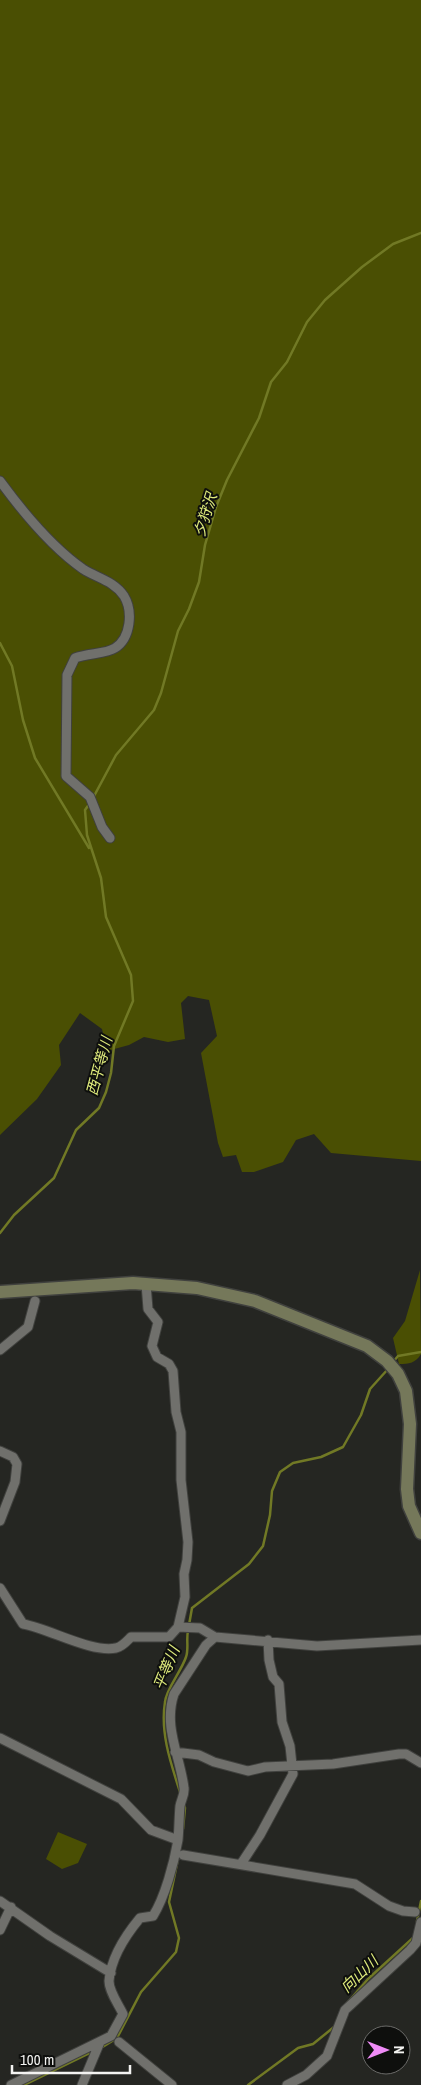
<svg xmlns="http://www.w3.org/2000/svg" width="421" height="2085" viewBox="0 0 421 2085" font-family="'Archivo Narrow','Noto Sans JP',sans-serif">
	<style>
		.green { fill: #4a4f03 }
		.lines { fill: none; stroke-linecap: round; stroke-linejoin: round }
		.stream { stroke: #717925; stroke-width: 2.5 }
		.street-casing { stroke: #40413e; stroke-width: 11 }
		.secondary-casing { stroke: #40413e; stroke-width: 15 }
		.street { stroke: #70706c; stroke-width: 9 }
		.secondary { stroke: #75785a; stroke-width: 12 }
		.labels { text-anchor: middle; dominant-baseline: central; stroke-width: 4; stroke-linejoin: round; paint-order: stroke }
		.water-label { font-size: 15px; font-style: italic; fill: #dfeb7c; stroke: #0e0f0d }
	</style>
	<rect width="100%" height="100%" fill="#252622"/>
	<path class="green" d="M0,0h421v1161l-90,-8 -17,-19 -18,6 -13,22 -29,10h-12l-6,-17 -13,2 -5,-14 -17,-90 16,-17 -8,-36 -21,-4 -7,7 4,36 -17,3 -24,-5 -15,8 -22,6 -5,-22 -22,-16 -21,32 2,20 -24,34 -37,36z
		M420,1270l1,84c-5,9 -12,10 -22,10l-6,-26 12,-17z
		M58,1832l29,12 -9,19 -16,6 -16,-10z"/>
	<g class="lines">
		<path class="stream" d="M0,643l12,23 11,54 12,38 54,90
			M93,798l23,-43 38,-45 7,-17 17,-62 11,-22 10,-27 6,-37 11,-38 11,-27 32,-62 12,-36 16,-20 20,-40 18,-22 37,-33 31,-23 28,-11
			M0,1233l14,-18 40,-37 22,-48 23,-22 7,-16 5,-19 3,-27 19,-45 -2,-26 -25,-58 -5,-39 -14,-43 -2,-25 5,-7
			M393,1362l5,-6 23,-4
			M189,1625l3,-17 57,-44 14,-18 7,-31 2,-24 8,-19 13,-9 28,-6 22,-10 18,-32 9,-26 18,-20
			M180,1792c-9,-28 -20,-59 -15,-90 1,-13 16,-30 21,-45 3,-8 0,-18 2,-26
			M183,1829l2,-21 -2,-6
			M417,1921l4,-20
			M342,2009l26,-30 46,-42
			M101,2048l16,-10 24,-46 35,-40 3,-14 -10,-36 9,-43
			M24,2085l70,-34
			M248,2085l50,-37 15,-4 21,-17"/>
		<defs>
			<path id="street" d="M0,481c22,30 53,67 83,88 14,9 31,12 41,27 9,15 7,42 -9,52 -9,6 -27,5 -40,10l-8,17 -1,101 24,21 12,30 8,11
				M0,1350l28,-23 7,-26
				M0,1451l13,6 4,7 -2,18 -15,39
				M0,1588l23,36c27,5 68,29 93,24 6,-1 11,-7 15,-11h38l9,-10 7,-30 -1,-23 3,-14 1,-18 -7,-62v-48l-5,-20 -3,-41 -4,-7 -12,-7 -5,-11 6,-24 -10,-13 -2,-25
				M178,1627l22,1 15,9 102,9 104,-6
				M0,1738l121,61 30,31 27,10
				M175,1752l24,3 15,7 34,9 17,-4 68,-3 66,-10h7l15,9
				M183,1855l172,29 34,22 14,5 12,1
				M241,1864l19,-29 33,-61 -3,-28 -8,-24 -3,-38 -6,-7 -4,-17 -1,-20
				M0,1901l50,35 61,37
				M0,1930l11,-23
				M119,2042l53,43
				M11,2085l100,-49 12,-22c-4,-9 -14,-22 -14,-33 2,-24 16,-45 31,-63l13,-2c12,-19 21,-53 25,-76 1,-11 1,-23 2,-34 1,-6 5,-12 4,-18 -4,-33 -21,-61 -10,-94l32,-49 9,-8
				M82,2085l18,-43
				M287,2085l19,-10 21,-19 18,-46 65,-60 6,-7 5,-21"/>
			<path id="secondary" d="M0,1292l133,-9 64,5 58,13 112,45 20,15 11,13 8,17 4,33 -3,65 2,17 12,27"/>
		</defs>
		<use href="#street" class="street-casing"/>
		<use href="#secondary" class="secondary-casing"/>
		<use href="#street" class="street"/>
		<use href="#secondary" class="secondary"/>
	</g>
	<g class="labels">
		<g class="water-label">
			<text transform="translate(205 515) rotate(-73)">夕狩沢</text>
			<text transform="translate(99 1066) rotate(-75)">西平等川</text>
			<text transform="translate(166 1668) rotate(-68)">平等川</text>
			<text transform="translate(359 1974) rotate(-44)">向山川</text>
		</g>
	</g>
	<g transform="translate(386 2050) rotate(90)"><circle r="24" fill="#0e0f0d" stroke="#6a6a68"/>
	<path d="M0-4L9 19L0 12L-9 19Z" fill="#ef8bf7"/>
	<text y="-8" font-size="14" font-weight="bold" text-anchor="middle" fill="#f3f3f1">N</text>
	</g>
	<path d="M12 2065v8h118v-8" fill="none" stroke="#f3f3f1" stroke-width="2.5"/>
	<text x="20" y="2065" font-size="15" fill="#f3f3f1" stroke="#0e0f0d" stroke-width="4" paint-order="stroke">100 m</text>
</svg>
